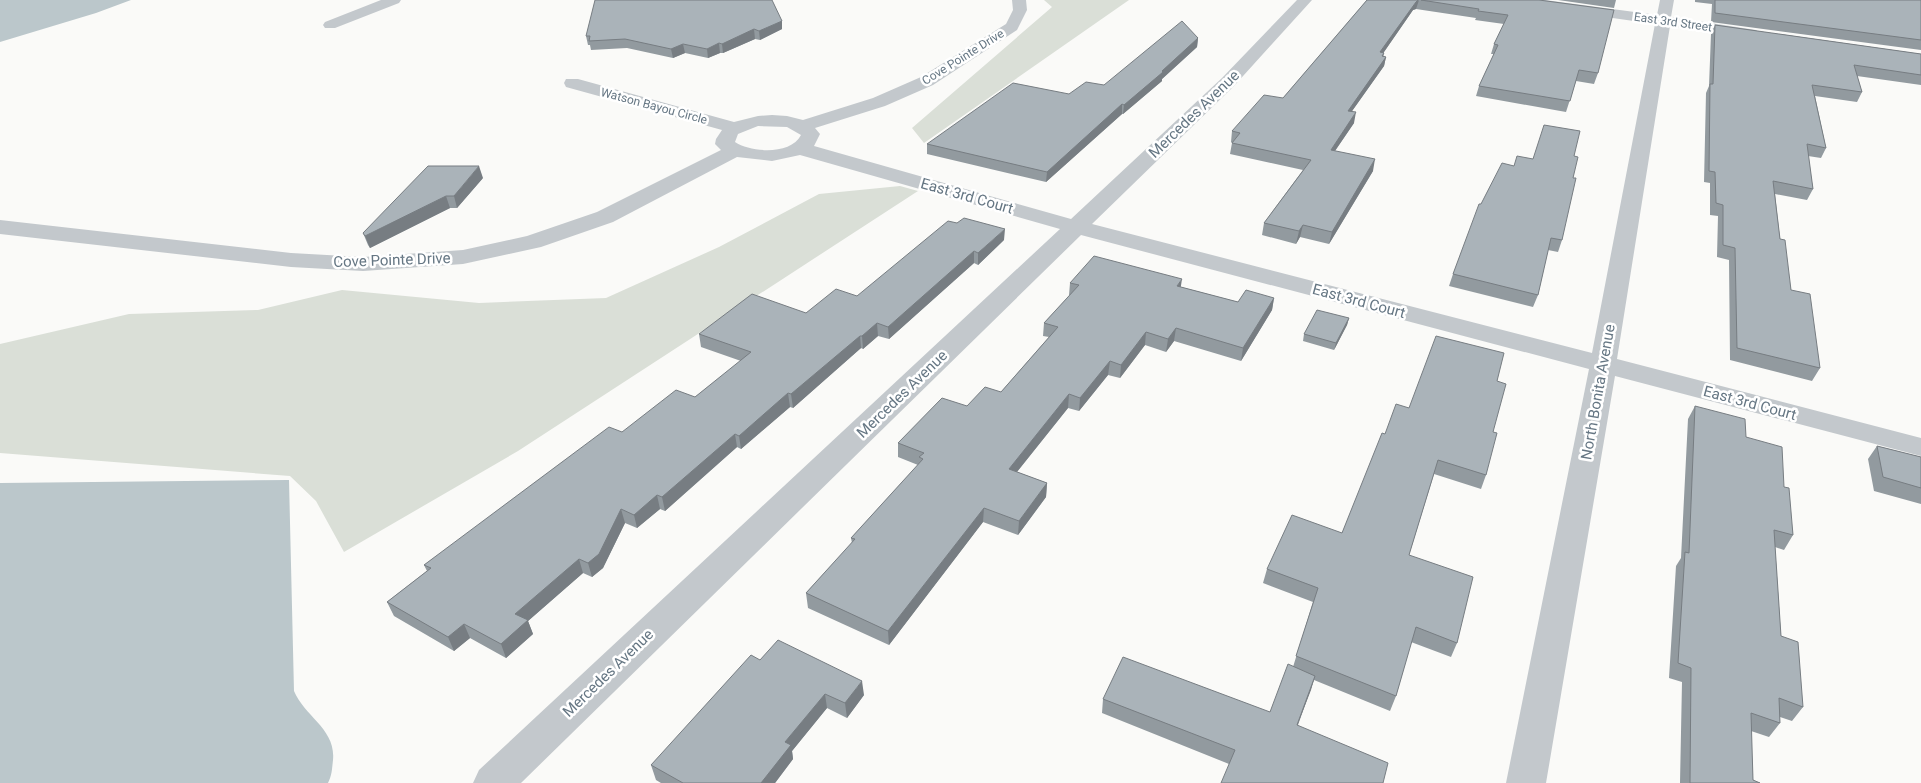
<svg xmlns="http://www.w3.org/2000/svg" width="1921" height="783" viewBox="0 0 1921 783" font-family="Roboto,sans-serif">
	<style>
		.green { fill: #dadfd7 }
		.water { fill: #bbc7cb }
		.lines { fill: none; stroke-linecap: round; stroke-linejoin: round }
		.street { fill: #c3c8cc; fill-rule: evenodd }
		.wall { fill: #929a9f }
		.shaded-wall { fill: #777d82 }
		.building { fill: #aab3b9; stroke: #777d82 }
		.labels { text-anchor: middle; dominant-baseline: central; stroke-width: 5; stroke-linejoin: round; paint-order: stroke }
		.far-street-label { font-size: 12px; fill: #657683; stroke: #fff }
		.street-label { font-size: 15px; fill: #657683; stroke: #fff }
	</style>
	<rect width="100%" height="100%" fill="#fafaf8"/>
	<path class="green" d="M1044,0h85l-205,143 -12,-15 140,-121z
		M900,186l18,5 -400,260 -174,101 -28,-51 -26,-25 -290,-23v-109l129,-30 129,-4 84,-20 137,13 127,-5 113,-51 100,-53z"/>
	<path class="water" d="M0,0h131l-35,13 -96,29z
		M289,480l5,211c11,26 42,38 39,69 -1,9 -1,15 -5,23h-328v-300z"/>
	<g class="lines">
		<path class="street" d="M381,0h20l-2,3 -64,25h-10l-2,-3 2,-3z
			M1012,0h14l1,10 -10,20 -84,55 -48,21 -70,22 5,6 -6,12 257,73 151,-141 75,-78h15l-78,86 -142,138 500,129 63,-329 -141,-20 -5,-1 -2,-3h38l112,15 3,-15h14l-3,17 85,13 3,3 -3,3 -5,2 -81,-12 -53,333 304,79v18l-306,-80 -69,407h-40l83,-414 -508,-134 -560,548h-48l6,-13 581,-541 -260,-74 -28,6 -35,-4 -124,65 -72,25 -78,17 -100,7 -72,-4 -291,-33v-14l291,33 72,4 100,-7 64,-14 70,-24 124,-62 -6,-6 1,-5 6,-9 -156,-43 -2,-4 2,-4h12l156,43 24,-6 14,-1 15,1 16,4 70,-22 48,-21 85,-53 7,-14zM758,126l29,1 14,8c-10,20 -49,18 -66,7l3,-8z"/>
	</g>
	<path class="wall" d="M1367,0h172l59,73 -4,11 -18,-3 -10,31 -90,-16 3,-10 15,-32h-3l3,-10 10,-20 -29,-4 1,-2 -60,-9 -3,1 -29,42 -1,4 3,1 -2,9 -32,45 2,12 -19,28 38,20 -44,73 -29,-7 -4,7 -34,-9 2,-12 39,-53 -73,-16 2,-11 -1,-1 1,-11 51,-33z
		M1558,0h58l-2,8z
		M1695,0h226v50l-210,-28 1,-18 -17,-2z
		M782,21v8l-22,11 -5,-1 -32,14h-3l-12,5 -23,-5 -12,5 -46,-10 -36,2 -1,-5h-2l-2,-9z
		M1715,25l206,29v31l-64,-9 5,16 -5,10 -42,-6 11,52 -5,10 -13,-2 5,33 -6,11 -32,-6 5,45 11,51 29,78 -8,13 -82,-21 -1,-100 -12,-3 1,-41 -8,-1v-32l-6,-1 2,-89 3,-7 2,-52z
		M1198,38l-1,9 -35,32v2l-39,33h-1l-76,68 -119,-28v-10l142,-50 35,-9z
		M1574,156l-1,22 -11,62 -4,12 -10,-2 -10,45 -5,12 -84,-21 4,-12 28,-70 33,-38 19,-7z
		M483,178l-26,30h-7l-80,40 -2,-3 -5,-12z
		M1004,240l-26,25 -4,-2 -85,76 -11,-3 -15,13 -2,-1 -68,60 -3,-1 -49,42 -4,-2 -72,64 -5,-2 -23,19 -12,-5 -22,45 -11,9 -9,-4 -55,48 5,13 -27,24 -36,-20 -16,13 -60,-35 -7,-14 40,-31 -3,-6 198,-133 73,-35 46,-36 -40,-14 -2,-13 107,-21 51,-17z
		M1070,283l111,4 57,15 36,-4 -2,12 -31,51 -67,-20 -8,11 -21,-7 -25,33 -12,-3 -29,36 -11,-3 -51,64 30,11 -1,14 -28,38 -35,-13 -94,123 -81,-37 -2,-15 46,-50 -1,-5 67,-73 -20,-8v-14l69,-37 34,-14 48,-55 -6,-1 1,-13 26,-28h-1z
		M1349,318l-2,7 -13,25 -31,-9 1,-7z
		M1695,406l51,31 38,50 9,48 -9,15 -9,-3 6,89 22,71 -11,14 -12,-4v6l-11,14 -18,-6 2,49 7,3h-80l2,-101 -13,-4 7,-112 5,-8 7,-139z
		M1409,408l84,24 -7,43 -5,14 -47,-15 -25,81 48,88 -6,14 -40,-15 -15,54 -6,15 -76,-31 -16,45 -69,39 -127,-51 1,-14 167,13 23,-45 20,-65 -50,-19 4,-14 75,-36 43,-99z
		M1877,446l44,11v47l-47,-13 -6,-32z
		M760,660l104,35 -17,23 -20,-10 -35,43 1,8 -18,24h-114l-5,-3 -5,-15z"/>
	<path class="shaded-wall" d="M1419,0l-3,9 -3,1 -36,52 3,-10 36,-50z
		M782,21v8l-22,11 -1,-9z
		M754,29l1,10 -32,14 -1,-9z
		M1198,38l-1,9 -35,32v2l-39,33 1,-9z
		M719,43l1,10 -12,5 -1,-9z
		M683,44l2,9 -12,5 -2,-9z
		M1384,53l-2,9 4,-5 -2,9 -39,55 3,-10z
		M1122,104v10l-76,68 1,-10z
		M1356,112l-2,11 -26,38 3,-11z
		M1375,159l-2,12 -44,73 3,-12z
		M479,166l4,12 -26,30 -3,-12z
		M446,196l4,12 -80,40 -5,-12z
		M1303,225l-3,12 -4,7 3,-13z
		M1005,229l-1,11 -26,25v-12z
		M974,251v12l-85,76 -1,-12z
		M1182,279l-2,13 -3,-6z
		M1274,298l-2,12 -31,51 2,-13z
		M1349,318l-2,7 -13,25 2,-7z
		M877,323l1,13 -15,13 -1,-13z
		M1176,328l-2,13 -8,11 2,-13z
		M1146,332l-1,13 -25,33 1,-13z
		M860,336l1,12 -68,60 -2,-14z
		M1110,361l-2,14 -29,36 1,-13z
		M788,393l2,14 -49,42 -2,-13z
		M1069,394l-1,14 -60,75 1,-14z
		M735,434l2,13 -72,64 -3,-14z
		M1047,483l-1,14 -28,38 1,-14z
		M657,495l3,14 -23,19 -3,-13z
		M984,508l-1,14 -94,123 -1,-14z
		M621,509l4,14 -22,45 -11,9 -4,-14z
		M579,559l4,14 -55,48 5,13 -27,24 -5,-14 14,-30z
		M464,624l6,14 -16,13 -6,-14z
		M1315,676l-4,14 -19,49 5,-14z
		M862,681l2,14 -17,23 -2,-15z
		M825,694l2,14 -35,43 1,8 -18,24h-14l24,-41z"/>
	<path class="building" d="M595,0h177l10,21 -23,10 -5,-2 -32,15 -3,-1 -12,6 -24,-5 -12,5 -46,-10 -36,2 1,-5h-4z
		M1367,0h51l-2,2 -36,50 4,1 -2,3 4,1 -38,54 8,1 -25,38 44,9 -43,73 -29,-7 -4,6 -35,-8 47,-63 -79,-17 8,-10 -8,-2 32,-36 19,3z
		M1421,0h118l75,10 -16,63 -19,-3 -9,31 -91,-15 19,-41 -4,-1 14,-29 -30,-4 1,-2z
		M1715,0h206v40l-206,-27z
		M1182,21l16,17 -36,33 1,1 -39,33 -2,-1 -75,68 -120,-28 86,-61 56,11 17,-12 18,3z
		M1715,25l206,29v21l-67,-10 8,27 -50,-7 14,63 -19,-4 6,45 -40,-8 7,58 5,1 6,50 19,4 10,74 -83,-20 -2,-100 -12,-3v-40l-7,-2 -1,-31 -6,-1 1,-87h3z
		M1544,125l36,6 -6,25 4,1 -5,21h3l-14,62 -11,-2 -13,57 -85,-21 26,-70h2l21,-41 12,3 3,-10 16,3z
		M428,166h51l-25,30h-8l-81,40 -2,-3z
		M964,218l41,11 -27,24 -4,-2 -86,76 -11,-4 -15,13h-2l-69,58 -3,-1 -49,43 -4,-2 -73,63 -5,-2 -23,20 -13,-6 -22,45 -11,9 -9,-4 -64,55 13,6 -27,24 -37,-20 -16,13 -61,-35 44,-34 -7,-3 185,-138 13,5 54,-42 19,7 56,-45 -52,-18 53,-40 54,19 30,-24 21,7 91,-75 9,2z
		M1094,256l88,23 -5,7 61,16 8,-12 28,8 -31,50 -67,-20 -8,11 -22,-7 -25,33 -11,-4 -30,37 -11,-4 -60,75 38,14 -28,38 -35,-13 -96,123 -82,-38 49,-54 -4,-1 72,-79 -4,-2 5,-4 -26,-10 44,-45 25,8 18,-19 16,5 57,-65 -14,-4 35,-38 -9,-2z
		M1317,310l32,8 -13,25 -32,-9z
		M1436,336l68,17 -7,28 9,3 -13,48 4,1 -11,42 -48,-15 -29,95 64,22 -16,66 -41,-16 -20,69 -100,-40 22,-68 -51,-19 25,-54 50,18 40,-100 3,1 11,-30 13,4z
		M1695,406l50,13 1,18 36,10 2,40 5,1 4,47 -19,-5 7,106 17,6 5,65 -24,-9 1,25 -29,-10 2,67 7,3h-70l1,-115 -13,-5 7,-111 4,1z
		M1877,446l44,11v31l-38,-11z
		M778,640l84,41 -17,22 -20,-9 -40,48 6,3 -30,38h-78l-32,-18 100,-110 9,5z
		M1123,657l147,55 18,-48 27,12 -18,49 91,38 -5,20h-162l14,-33 -132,-51z"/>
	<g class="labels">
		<g class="far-street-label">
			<text transform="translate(1673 22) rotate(8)">East 3rd Street</text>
			<text transform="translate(963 57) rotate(-32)">Cove Pointe Drive</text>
			<text transform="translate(654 106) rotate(15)">Watson Bayou Circle</text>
		</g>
		<g class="street-label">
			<text transform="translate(1194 114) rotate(-44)">Mercedes Avenue</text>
			<text transform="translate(967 196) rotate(16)">East 3rd Court</text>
			<text transform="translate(392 260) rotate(-2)">Cove Pointe Drive</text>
			<text transform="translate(1359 301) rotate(15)">East 3rd Court</text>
			<text transform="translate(1598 392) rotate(-80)">North Bonita Avenue</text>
			<text transform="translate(902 394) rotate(-44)">Mercedes Avenue</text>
			<text transform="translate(1750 403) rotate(15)">East 3rd Court</text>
			<text transform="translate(608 673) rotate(-44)">Mercedes Avenue</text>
		</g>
	</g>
</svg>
